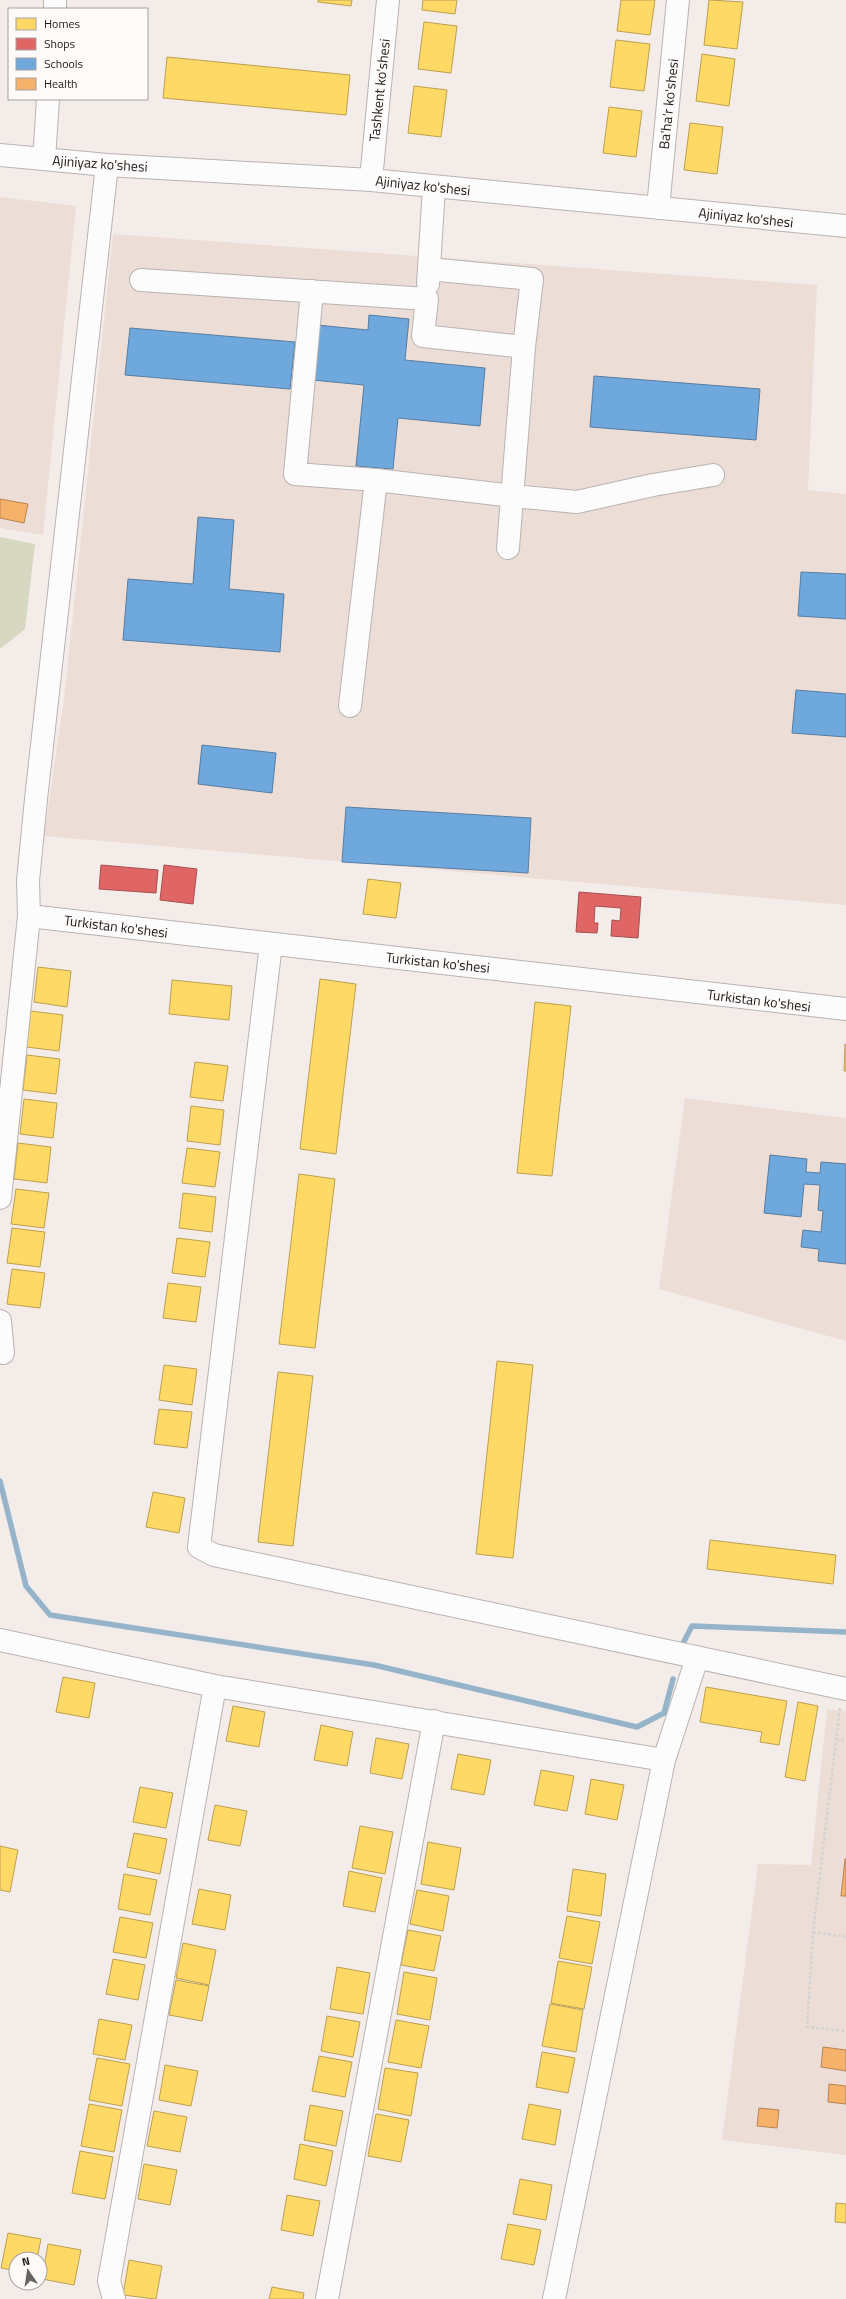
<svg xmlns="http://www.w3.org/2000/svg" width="846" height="2299" viewBox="0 0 846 2299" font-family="'Titillium Web',sans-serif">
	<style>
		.built { fill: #ecddd7 }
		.green { fill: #d6d8c1 }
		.homes { fill: #ffd966; stroke: #bca04f }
		.shops { fill: #e06666; stroke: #a64f4f }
		.schools { fill: #6fa8dc; stroke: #577da1 }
		.health { fill: #f6b26b; stroke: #b68452 }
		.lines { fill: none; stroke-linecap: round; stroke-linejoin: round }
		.stream { stroke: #95b4ca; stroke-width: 5.5 }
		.minor-casing { stroke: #b9b3b1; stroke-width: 24 }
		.path { stroke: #d5d2d2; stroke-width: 2.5; stroke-dasharray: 3 2; stroke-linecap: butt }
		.minor { stroke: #fdfcfc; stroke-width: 22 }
		.labels { text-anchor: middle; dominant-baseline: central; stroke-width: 4; stroke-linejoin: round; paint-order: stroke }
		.street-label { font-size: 14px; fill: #1f1a18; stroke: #fdfaf9 }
	</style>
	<rect width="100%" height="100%" fill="#f4ece9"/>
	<path class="built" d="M0,197l76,9 -33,329 -43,-7z
		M113,234l704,51 -9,205 38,4v411l-802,-69 20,-137z
		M685,1098l161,20v223l-187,-52z
		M827,1709l19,2v444l-124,-15 36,-276 53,1z"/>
	<path class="green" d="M0,537l35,7 -10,85 -25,20z"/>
	<path class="homes" d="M318,0h34l-1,6 -33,-4z
		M423,0h34l-2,14 -33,-4z
		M621,0h34l-5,35 -33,-4z
		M709,0l34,2 -6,47 -33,-4z
		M424,22l33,4 -6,47 -33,-4z
		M616,40l34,4 -6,47 -34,-4z
		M702,54l33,5 -6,47 -33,-5z
		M167,57l183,18 -4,40 -183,-17z
		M414,86l33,4 -6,47 -33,-4z
		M609,107l33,4 -6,46 -33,-4z
		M690,123l33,4 -6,47 -33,-4z
		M368,879l33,4 -5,35 -33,-4z
		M38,967l33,4 -4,36 -33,-5z
		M320,979l36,5 -20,170 -36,-5z
		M172,980l60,6 -3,34 -60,-6z
		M535,1002l36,4 -19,170 -35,-3z
		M30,1011l33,4 -4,36 -33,-4z
		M845,1044l1,1v26h-2z
		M27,1055l33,4 -4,35 -33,-4z
		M195,1062l33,4 -5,35 -33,-4z
		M24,1099l33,4 -4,35 -33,-4z
		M191,1106l33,4 -4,35 -33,-4z
		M18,1143l33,4 -4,36 -33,-4z
		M187,1148l33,4 -5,35 -33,-4z
		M299,1174l36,5 -20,169 -36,-4z
		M16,1189l33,4 -5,35 -33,-4z
		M183,1193l33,4 -4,35 -33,-4z
		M12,1228l33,4 -5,35 -33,-4z
		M177,1238l33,4 -5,35 -33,-4z
		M12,1269l33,4 -5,35 -33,-4z
		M168,1283l33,4 -5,35 -33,-4z
		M497,1361l36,4 -20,193 -37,-4z
		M164,1365l33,4 -5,36 -33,-5z
		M278,1372l35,4 -20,170 -35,-4z
		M159,1409l33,3 -5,36 -33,-4z
		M153,1492l32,6 -6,35 -33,-6z
		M710,1540l126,15 -3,29 -126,-15z
		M63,1677l32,6 -6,35 -33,-6z
		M706,1687l81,14 -8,44 -19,-3 2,-10 -62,-10z
		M798,1702l20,4 -13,75 -20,-4z
		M233,1706l32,6 -6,35 -33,-6z
		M321,1725l32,7 -6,34 -33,-6z
		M376,1738l33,6 -7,35 -32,-6z
		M458,1754l33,6 -7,35 -33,-6z
		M541,1770l33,6 -7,35 -33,-6z
		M591,1779l33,6 -7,35 -32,-6z
		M140,1787l33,6 -7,35 -33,-6z
		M215,1805l32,6 -7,35 -32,-6z
		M360,1826l33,6 -8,42 -33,-6z
		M134,1833l33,6 -7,35 -33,-7z
		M428,1842l33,6 -7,42 -33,-6z
		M0,1846l18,4 -8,42 -10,-2z
		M573,1869l33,5 -5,42 -34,-5z
		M349,1871l33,7 -7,34 -32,-6z
		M124,1874l33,6 -7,35 -32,-6z
		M199,1889l32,6 -6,35 -33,-6z
		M417,1890l32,6 -6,35 -33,-7z
		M567,1916l33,6 -8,42 -33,-6z
		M120,1917l33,6 -7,35 -33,-6z
		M408,1930l33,6 -7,35 -33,-6z
		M183,1943l33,7 -7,35 -33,-7z
		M113,1959l32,6 -7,35 -32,-6z
		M558,1961l34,6 -8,42 -33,-6z
		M337,1967l33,6 -7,41 -33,-5z
		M404,1972l33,6 -7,42 -33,-6z
		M176,1980l33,6 -7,35 -33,-6z
		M550,2004l33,6 -7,42 -34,-6z
		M327,2016l33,6 -7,35 -32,-6z
		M99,2019l33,6 -7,35 -32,-6z
		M396,2020l33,6 -8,42 -33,-6z
		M542,2052l33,6 -7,35 -32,-6z
		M319,2056l33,6 -7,35 -33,-6z
		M97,2058l33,6 -8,42 -33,-6z
		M165,2065l33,6 -7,35 -32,-6z
		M385,2068l33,5 -7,43 -33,-7z
		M89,2104l33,6 -8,42 -33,-6z
		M529,2104l32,6 -6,35 -33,-6z
		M310,2105l33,6 -7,35 -32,-6z
		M154,2111l33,6 -7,35 -33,-6z
		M376,2114l33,6 -8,42 -33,-6z
		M300,2144l33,7 -7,35 -32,-7z
		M80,2151l33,6 -8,42 -33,-6z
		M144,2164l33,6 -7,35 -32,-6z
		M520,2179l32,6 -6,35 -33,-6z
		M287,2195l33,6 -7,35 -32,-6z
		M836,2203l10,1v19l-11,-1z
		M508,2224l33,6 -7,35 -33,-6z
		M8,2233l33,6 -4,20h-21v12l-15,-3z
		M48,2244l33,6 -7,35 -32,-6z
		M129,2260l33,6 -6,33 -33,-4z
		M272,2287l32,6 -1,6h-34z"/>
	<path class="shops" d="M101,865l57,5 -2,23 -57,-4z
		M164,865l33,4 -4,35 -33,-4z
		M579,892l62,5 -3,41 -27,-2 1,-16 8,1 1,-13 -26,-2 -1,17h4l-1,10 -21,-1z"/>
	<path class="schools" d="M369,315l40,4 -4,41 80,8 -5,58 -82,-8 -5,51 -37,-3 8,-81 -52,-5 5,-55 51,5z
		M130,328l165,14 -5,47 -165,-14z
		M594,376l166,13 -4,51 -166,-13z
		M198,517l36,3 -5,69 55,5 -4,58 -157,-12 5,-61 65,5z
		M801,572l45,2v45l-48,-3z
		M796,690l50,4v43l-54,-4z
		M202,745l74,8 -4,40 -74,-9z
		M346,807l185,11 -3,55 -186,-11z
		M770,1155l37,4 -1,13 14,1 1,-11 25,2v100l-28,-3 1,-12 -18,-2 2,-17 18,2 2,-21 -5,-1 2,-25 -16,-1 -3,33 -37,-4z"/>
	<path class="health" d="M0,499l28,5 -4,19 -24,-5z
		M845,1859h1v37h-5z
		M823,2047l23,3v21l-25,-4z
		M829,2084l17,2v18l-18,-2z
		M759,2108l20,2 -2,18 -20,-2z"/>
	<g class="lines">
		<path class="stream" d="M0,1481l26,105 24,29 324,50 263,62 27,-14 9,-34
			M680,1649l12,-23 154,6"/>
		<defs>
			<path id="minor" d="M55,9v-9
				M0,155l107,10 264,15 475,46
				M44,159l4,-60
				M371,180l17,-180
				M658,208l20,-208
				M429,269l103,10 -8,68 -16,201
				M141,280l286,19 -4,37 101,11
				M428,284l6,-97
				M312,291l-17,183 81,6 137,16 64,6 76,-17 60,-10
				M350,706l26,-226
				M29,916l817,93
				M271,944l-72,603 15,8 632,134
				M0,1198l29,-282 -1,-35 8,-82 71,-634
				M0,1321l3,32
				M0,1640l215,46 449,74
				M114,2299l-5,-18 106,-595
				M327,2299l107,-578
				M554,2299l110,-539 33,-102"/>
		</defs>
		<use href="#minor" class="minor-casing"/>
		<path class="path" d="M840,1708l-27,224 -6,95 39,4
			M836,1739l10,2
			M813,1932l33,5"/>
		<use href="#minor" class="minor"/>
	</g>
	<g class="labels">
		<g class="street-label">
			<text transform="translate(379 90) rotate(-84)">Tashkent ko'shesi</text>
			<text transform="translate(668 104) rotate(-84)">Ba'ha'r ko'shesi</text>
			<text transform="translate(100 163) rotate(4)">Ajiniyaz ko'shesi</text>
			<text transform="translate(423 185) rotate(6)">Ajiniyaz ko'shesi</text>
			<text transform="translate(746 217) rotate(6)">Ajiniyaz ko'shesi</text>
			<text transform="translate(116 926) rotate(7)">Turkistan ko'shesi</text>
			<text transform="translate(438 962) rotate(6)">Turkistan ko'shesi</text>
			<text transform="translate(759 1000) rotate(7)">Turkistan ko'shesi</text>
		</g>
	</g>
	<rect x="8" y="8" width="140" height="92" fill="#fdfaf9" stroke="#a4a09f"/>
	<rect x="16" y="18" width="20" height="12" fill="#ffd966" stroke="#a4a09f"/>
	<text x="44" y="28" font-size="12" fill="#1f1a18">Homes</text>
	<rect x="16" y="38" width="20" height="12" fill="#e06666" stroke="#a4a09f"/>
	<text x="44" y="48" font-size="12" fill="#1f1a18">Shops</text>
	<rect x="16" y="58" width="20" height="12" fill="#6fa8dc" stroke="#a4a09f"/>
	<text x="44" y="68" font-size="12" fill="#1f1a18">Schools</text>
	<rect x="16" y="78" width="20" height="12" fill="#f6b26b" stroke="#a4a09f"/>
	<text x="44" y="88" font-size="12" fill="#1f1a18">Health</text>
	<g transform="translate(28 2271) rotate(347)"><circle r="19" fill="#fdfaf9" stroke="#a4a09f"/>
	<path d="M0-3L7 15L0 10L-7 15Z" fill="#6a6461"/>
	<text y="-6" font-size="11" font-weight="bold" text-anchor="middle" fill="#1f1a18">N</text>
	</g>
</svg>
